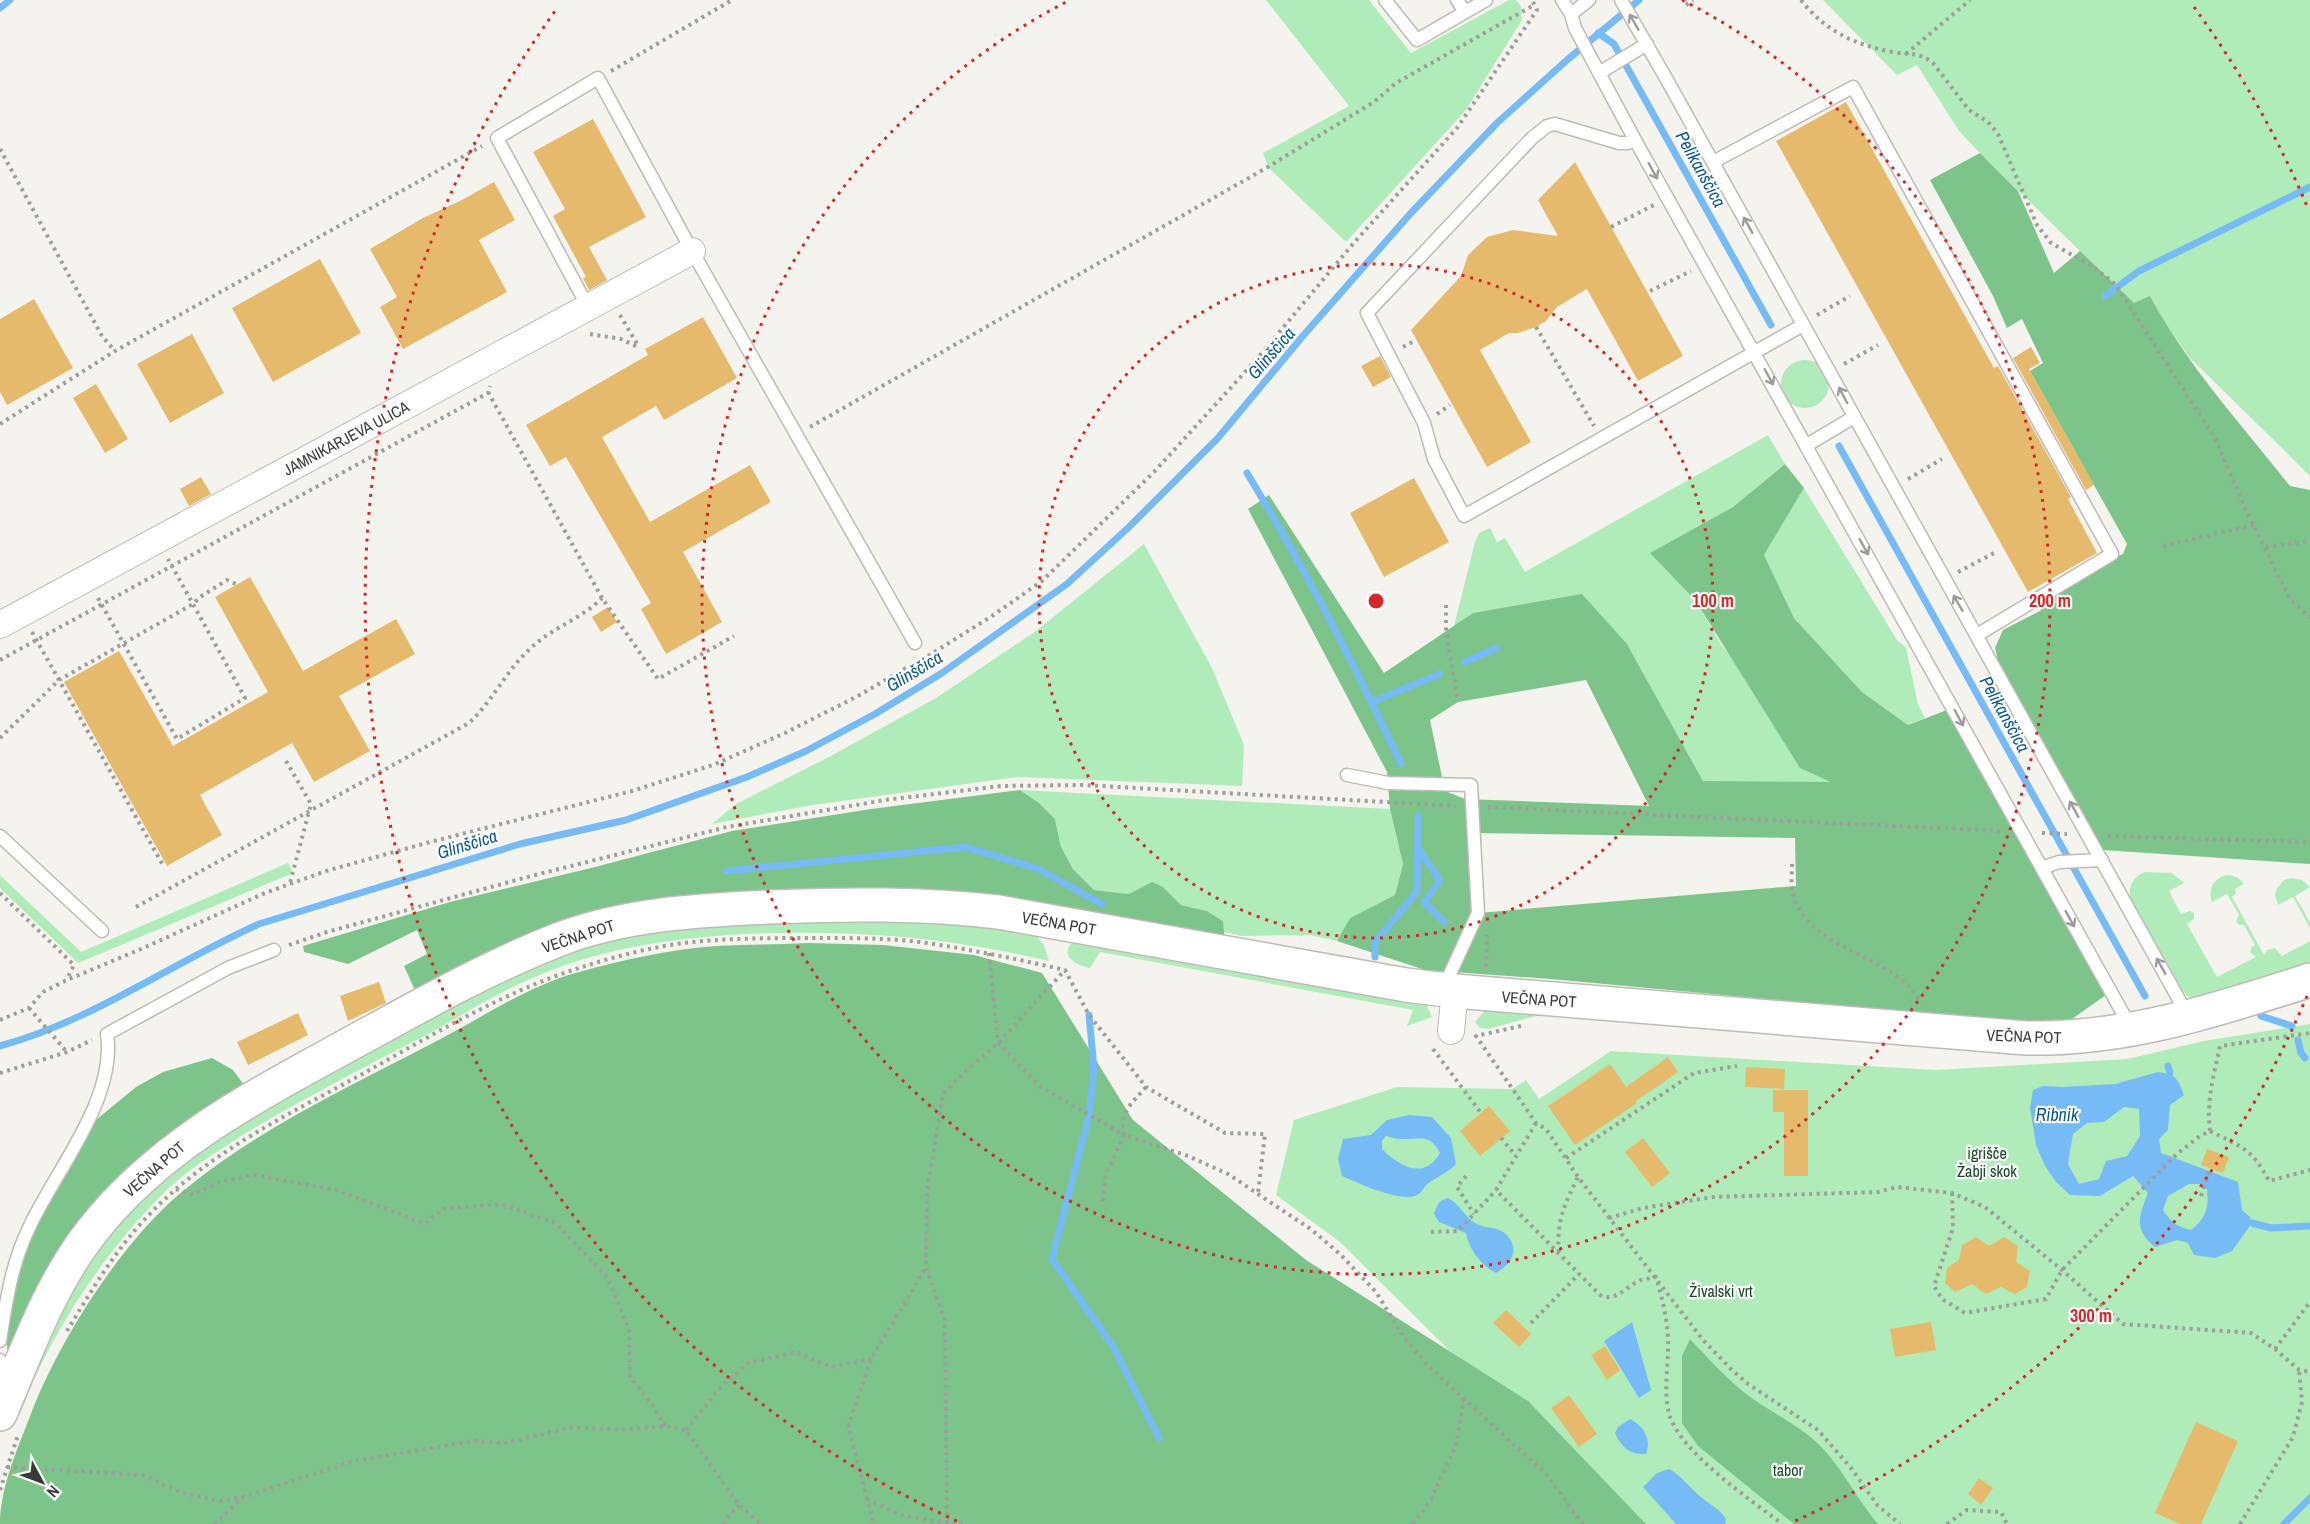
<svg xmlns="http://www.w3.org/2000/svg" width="2310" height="1524" viewBox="0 0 2310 1524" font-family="'Archivo Narrow',sans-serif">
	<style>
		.green { fill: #b0ecba }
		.forest { fill: #7dc48a; fill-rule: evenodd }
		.water { fill: #76bbf5; fill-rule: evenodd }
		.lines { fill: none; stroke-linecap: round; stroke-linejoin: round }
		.stream { stroke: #76bbf5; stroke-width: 7 }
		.building { fill: #e5ba6c }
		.lane-casing { stroke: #bebbb7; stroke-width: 15 }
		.street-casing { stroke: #bebbb7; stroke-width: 28 }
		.secondary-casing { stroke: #bebbb7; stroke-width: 36 }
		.path { stroke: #9e9d9a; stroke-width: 4; stroke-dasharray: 3 4.5; stroke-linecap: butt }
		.lane { stroke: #fff; stroke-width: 12 }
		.street { stroke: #fff; stroke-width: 26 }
		.secondary { stroke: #fff; stroke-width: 33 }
		.oneway { stroke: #9c9c9c }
		.ring { fill: none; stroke: #d62828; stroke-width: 3; stroke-dasharray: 3 6 }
		.labels { text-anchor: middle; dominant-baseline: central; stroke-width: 4.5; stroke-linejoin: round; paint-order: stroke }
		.street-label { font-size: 16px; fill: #3a3a38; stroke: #fff }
		.park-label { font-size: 16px; fill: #174924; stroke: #fff }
		.water-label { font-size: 18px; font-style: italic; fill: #095a8f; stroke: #fff }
		.centre { fill: #d62828; stroke: #fff; stroke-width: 3 }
		.ring-label { font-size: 18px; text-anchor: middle; font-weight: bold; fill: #d62828; stroke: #fff; stroke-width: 4.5; stroke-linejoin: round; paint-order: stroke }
	</style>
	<rect width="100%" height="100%" fill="#f5f3ee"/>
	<path class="green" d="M1266,0h103l42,53 98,-53h7l5,6 1,14 -56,90 -120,132 -78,-75 -5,-14 86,-47z
		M1823,0h487v476l-120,-118 -26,-36 -14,-26 -16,8 -154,-151 -21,-22 -42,-66 -20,10z
		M1781 384a24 24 0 1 1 48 0a24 24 0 1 1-48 0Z
		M1768,435l17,29 -52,43 -82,46 44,47 25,43 113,139 -130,-1 -76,-137 -154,-31 -19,13 21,-84 4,-9 11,-5 7,14 8,-4 20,34z
		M1804,488l93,152 9,8 12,56 7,14 -17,7 -46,-33 -68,-74 -30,-63z
		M1144,544l68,124 32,77 -2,41 -225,-9 -204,28 -101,19 24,-20 93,-47 107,-59 100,-67z
		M1020,790l370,19 13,55 -8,31 -45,23 -13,23 -27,-6 -68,1 -18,-4 -1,-11 -16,-10 -26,-6 -18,-18 -34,7 -35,-4 -21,-21 -12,-22 -6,-28 -16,-16z
		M288,863l5,10 -215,90 -78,-75v-13l81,77z
		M2145,872l27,1 12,10 -15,8 12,23 9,-3 4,2v6l-7,5 30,53 39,-20 -6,-5 2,-5 3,-2 -11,-20h-5l-3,-4 3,-6 -12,-21 -15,8c-8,-22 18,-37 32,-18l-9,5 1,4 -4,4 32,58 3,-5 8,-2 7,8 28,-15v28l-114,31 -9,-4 -5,-6 -52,-93c-1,-13 4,-21 15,-25z
		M2291,878l11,2 8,7 -15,9 15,26v6l-17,-31 -15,8 -3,-10 2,-7 7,-8z
		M915,914l120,20 9,11 5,16c-92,-22 -180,-30 -274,-28 -75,2 -152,10 -223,37 -39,15 -74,35 -109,56 -27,15 -55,28 -82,43 -42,22 -82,44 -123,69 -27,18 -56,35 -78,59 -41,41 -78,92 -106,143 -8,14 -15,29 -22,43 -5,11 -7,25 -16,33l7,-30 72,-141 105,-102 339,-185 118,-32z
		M1076,939l344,61 6,4 6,13 -25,9 6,-16 -313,-58 -10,16c-16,-3 -33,-14 -14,-29z
		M1486,1009l58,5 -56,15 -8,-1 -5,-6z
		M2310,1024v500h-686l-284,-282 -64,-47 18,-75 103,-33 115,2 14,-9 13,19 72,-48 325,19 191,-11 77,-18z"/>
	<path class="forest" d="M1980,153l38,38 36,82 26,-22 54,52 16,-7c36,68 92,129 140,190l20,4v374l-207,-14 -103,-182 -5,-20 8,-18 37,-19 15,-25 68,-32 4,-10 -97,-173 13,-8 -21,-44 -15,9 -14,-32 -63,-116z
		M1785,464l19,24 -40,67 30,63 68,74 46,33 39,-15 159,285 -34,24 -50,2 -52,-3 -419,-39 -126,-9 -88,-29 13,-23 45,-23 8,-31 -13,-55 -3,-37 -139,-263 21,-14 115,178 89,-60 109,-19 45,50 76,137 128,1 -31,-14 -105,-168 -45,-47 83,-46zM1586,680l63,126 -184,-7 -20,-8 -15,-71 28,-18zM1474,833l321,5 1,48 -318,27z
		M1020,790l19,13 16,16 6,28 12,22 21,21 35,4 23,-12 11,5 18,18 26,6 16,10 2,21 -493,-44 -314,99 -14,-31 23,-12 -10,-24 -69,34 -44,-12 -1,-6 147,-44 145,-35 137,-36 139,-22z
		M808,943l75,2 91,10 68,18 91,147 173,140 222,141 118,123h-1646c0,-38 19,-78 32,-113 29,-74 93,-175 156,-224 73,-59 158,-99 241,-142 50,-25 95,-58 150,-73 44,-12 91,-23 137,-26 31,-2 61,-1 92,-3z
		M212,1058l21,12 11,15 -41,29 -194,248 -3,-24 7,-48 10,-40 62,-121 51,-42 27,-15z
		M1690,1339c20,21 39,43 63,60 20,14 42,25 61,41 27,24 41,57 64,84h-84l-96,-78 -16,-23v-67z"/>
	<path class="water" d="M2158,1072c18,2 20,7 26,23l-14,10 -2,25 -9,9 2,14 77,29 4,28 8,7 2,6 -20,28 -17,7 -21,-3 -6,-12 -11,-3 -22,7c-22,-18 -16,-31 -7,-54l-15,-17 -33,20 -30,-1 -14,-13 -11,-16 -9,-21 -6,-37 3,-18 10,-4 20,1 52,-3zM2124,1107l15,2 1,27 -13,20 -21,5 -7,18 -20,5 -11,-20 5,-30 14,-11 17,-1zM2189,1184h12l6,5c2,18 -1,30 -16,41 -14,-3 -20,-8 -28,-20l5,-14z
		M1409,1115l23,2 19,21 5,26c-8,9 -18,12 -27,19 -5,3 -6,8 -10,11 -15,11 -60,-11 -77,-18l-4,-17 5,-20 28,-4 16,-15zM1386,1136c5,1 10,3 15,3 18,1 29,-6 39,14 -16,28 -41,13 -58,-4v-8z
		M1448,1198c12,6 16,18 27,25 9,6 20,3 28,9 19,14 9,33 -7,41 -15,-8 -27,-23 -30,-40l-27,-11 -5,-8c3,-9 5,-14 14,-16z
		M1632,1322l19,68 -12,8 -35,-57z
		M1630,1419c13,6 22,20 16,35 -16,1 -25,-7 -31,-21l3,-6z
		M1669,1469c13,7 20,18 32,28 9,8 18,11 25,22l-1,5h-49l-33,-37 14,-14z"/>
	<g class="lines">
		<path class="stream" d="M0,8l10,-8
			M1598,33l16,11 157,281
			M2105,296l34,-25 171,-84
			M1839,446l306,550
			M1247,473c57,94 108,192 154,291
			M1465,662l32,-14
			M1372,702l68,-28
			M1418,848l22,33 -16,21 20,20
			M727,871l239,-24 72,22 64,35
			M1375,957v-15l42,-50 1,-76
			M1089,1015l5,53 -5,48 -37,143 62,89 45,90
			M2261,1016l31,10
			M2298,1040l3,13 4,5
			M0,1046c92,-25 172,-83 259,-122l261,-80 106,-24 121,-43 59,-26 69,-37 67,-41 125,-89 62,-57 89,-89 84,-101 108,-123 87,-91 70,-63 72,-60
			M2168,1066l2,7
			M2252,1223l19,5 39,-2
			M2284,1524l26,-26"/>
	</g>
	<path class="building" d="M1846,102l148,266 4,-2 73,131 -3,2 29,54 -69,39 -252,-451z
		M593,119l53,98 -57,30 18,33 -18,10 -6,-12 3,-1 -33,-61 12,-7 -32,-57z
		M1575,162l108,194 -45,25 -51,-92 -30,18 -11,14 -10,6 -18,6h-9l-29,17 51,92 -44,25 -76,-137 50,-54 7,-21 19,-18 26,-7 45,6 -20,-36z
		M494,182l21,38 -36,20 28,52 -104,57 -23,-42 17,-10 -27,-48 53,-31 37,-17z
		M320,259l41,74 -88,49 -41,-74z
		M34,299l39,69 -66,37 -7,-13v-73z
		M703,317l34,61 -73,42 -8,-14 -54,31 48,85 100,-57 21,37 -88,50 39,70 -56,32 -25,-45 10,-6 -85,-146 -16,9 -24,-41 122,-70 -3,-6z
		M192,334l32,59 -54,30 -33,-59z
		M2031,347l9,16 -11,6 65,116 -8,5 -73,-132z
		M1380,356l11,21 -18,10 -12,-21z
		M96,384l32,55 -23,14 -32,-55z
		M201,477l10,17 -22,12 -9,-17z
		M1414,478l35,64 -65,35 -34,-64z
		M250,577l53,94 93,-52 19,35 -76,42 31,55 -56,31 -22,-39 -92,52 22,40 -55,31 -103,-184 55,-31 54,95 95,-54 -53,-95z
		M608,607l9,15 -16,10 -9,-15z
		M379,982l7,21 -38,18 -8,-25z
		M298,1013l10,22 -60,30 -11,-23z
		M1668,1057l10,15 -42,29 1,2 -62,42 -27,-39 62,-42 16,23z
		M1746,1067l39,2 -1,20 -39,-2z
		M1773,1090h35v86h-24v-64h-11z
		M1489,1106l21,25 -30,25 -20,-25z
		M1643,1138l27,35 -18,14 -27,-35z
		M2207,1149l22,8 -6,16 -22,-8z
		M1976,1237l13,9 15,-9 14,9 -2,16 14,9 -3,16 -12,7 -14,-7 -15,7 -14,-10 -17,8 -10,-9 2,-15 12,-8 3,-15z
		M1506,1310l25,24 -12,13 -26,-24z
		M1931,1322l5,28 -41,7 -5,-28z
		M1605,1346l15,24 -13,10 -16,-25z
		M1569,1395l28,39 -18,13 -28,-39z
		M2196,1422l42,19 -37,83h-21l-25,-11z
		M1979,1478l14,10 -12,17 -13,-11z"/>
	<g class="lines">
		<defs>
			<path id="lane" d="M1385,0l32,40 69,-40
				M1457,0l8,12
				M1562,0l9,14 4,14 60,112 495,886
				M1621,0l46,80 520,934
				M1571,14l18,-14
				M1599,73l48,-29
				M1635,140l-7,3h-9l-64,-19 -8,2 -15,12 -165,175 57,110 10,36 30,57 339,-191
				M1713,162l140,-75 259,467 -135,81
				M588,307l-91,-169 101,-60 94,173 223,392
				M1807,445l47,-28
				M1347,775l41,8 83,2 7,128 -35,76
				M0,836l102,95
				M2042,868l17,-6 43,-2
				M0,1341c6,-38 11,-75 28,-111 26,-58 89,-130 79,-196l121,-66 46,-18
				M0,1360l1,10 5,15"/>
			<path id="street" d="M0,625l692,-374
				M1451,1031l4,-40"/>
			<path id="secondary" d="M0,1414c27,-63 49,-128 92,-183 62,-79 149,-128 236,-175 76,-41 152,-86 232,-117 66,-25 140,-29 209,-32 77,-3 152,-4 229,5l408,73 49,6 571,47c100,2 191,-28 284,-58"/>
		</defs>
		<use href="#lane" class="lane-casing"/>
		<use href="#street" class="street-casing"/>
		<use href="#secondary" class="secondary-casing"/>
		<path class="path" d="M1801,0c24,31 54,45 92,52 17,3 26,0 40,11l36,47 19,12 10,12 39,91 14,18 41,23 23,18 46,71 54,83 29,68 46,93 20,19
			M1686,5l7,-5
			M1906,54l64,-54
			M611,71l121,-71
			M0,149l102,187 13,15
			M1611,227l43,-22
			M1650,291l41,-20
			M620,315l19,32
			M1817,315l33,-19
			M1536,327l58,99
			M590,334l31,5 19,9
			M1403,347l11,-6
			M1844,364l34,-19
			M488,392l114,206 56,81 76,-43
			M1437,414l13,-9
			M0,424l115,-73 367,-205
			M810,427l458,-260 106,-65 22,-19 138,-78
			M1908,479l34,-20
			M2163,546l91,-21
			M2266,547l44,-6
			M1958,572l38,-20
			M98,598l79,141 68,-41 -77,-139
			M1446,605v26l12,71
			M32,632l132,235
			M928,656l64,-40 50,-35 112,-109 102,-112 96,-115 105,-117 80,-118 -5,-10
			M0,660l488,-267 2,-7
			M0,738l59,-58 134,-76 7,-7 27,-17 9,4
			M286,761l25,43 -21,79
			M1488,807l514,24
			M2042,833l25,1
			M2108,836l202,6
			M1792,864c0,7 -1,16 0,23 8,65 101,63 129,116
			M0,893l74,72 -7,14
			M136,907l333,-184c24,-22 37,-53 62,-75 22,-21 52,-30 71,-50
			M289,945l38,-13 204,-56 196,-49 158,-27 116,-14 82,-1 373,21
			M989,953l9,90 43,44 83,48 -18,39 -4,30
			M1486,967l1,-32
			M29,1008l38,44
			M0,1020l29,-12 14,-16 24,-12 74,-31 124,-56 61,-22 104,-29 202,-51 81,-26 72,-32 73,-37 60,-35
			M1521,1026l-45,10 60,87 10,6 32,48
			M1433,1049l48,64
			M0,1073l67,-21 25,-12
			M1146,1087c-14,16 -27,25 -22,48l64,21 40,18 84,56 29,25 35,37 29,47 23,27 117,107 38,51
			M1536,1123l-40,67 104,105c16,8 26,-9 41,-15 5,-1 10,-2 15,-3 6,20 11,41 12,62 1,24 -5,51 1,74 10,39 81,86 113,111
			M2210,1131c31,16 42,17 59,50l41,-11
			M1501,1138l15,18
			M1566,1158l128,-85 43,-7
			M1466,1176l-9,11 17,27
			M176,1189l17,6 26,-13 35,-7 82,15 89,34 17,-15 60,-5 53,19 52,54 22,52 1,48 21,26 14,23
			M1952,1193l1,35 -19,58 8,13 23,14 81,-14 16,-29 116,-117 22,-17 10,-5c-4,-30 4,-56 10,-85l90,-13
			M2201,1196l9,-28
			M1609,1218l34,-10 70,-11 165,-5 19,-5 55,6 33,14 77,63 61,54 128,9 24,16 24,21 11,2
			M1431,1232l27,-1 38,-41
			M1559,1252c-3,-31 6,-48 19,-75l125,163 28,29 17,15 70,46 33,38 27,38 22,18
			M1531,1323l48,-49
			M67,1331c23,-38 47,-79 78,-112 58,-63 138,-102 212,-142 70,-39 142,-83 219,-108 37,-12 78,-23 116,-27 42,-4 84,-4 126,-4 33,0 68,0 102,4 49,7 97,17 145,28l24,45 57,72 79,46 40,1 -7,59
			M2275,1349l35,-47
			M686,1430l35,-43 27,-24 48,-11 35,15 40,-8
			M7,1467l136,8 39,18 39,8 22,-4 111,-36 119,-20 31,2 70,-16 46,3 45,-4 21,4 53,75 22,19
			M0,1490l18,-55
			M867,1499l33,16 47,8 20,1
			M873,1521l-25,-94 23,-68 54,-90
			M947,1523l-2,-203 -19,-52 1,-76 16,-98 26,-26 29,-25 67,-73
			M214,1524l28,-26
			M723,1524l16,-19
			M1413,1524l18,-25 25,-53 8,-48
			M1947,1524l20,-14 34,2 6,12
			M2240,1524l53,-87 9,-35 -3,-32"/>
		<use href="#lane" class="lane"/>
		<use href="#street" class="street"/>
		<use href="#secondary" class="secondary"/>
	</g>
	<defs><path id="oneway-shaft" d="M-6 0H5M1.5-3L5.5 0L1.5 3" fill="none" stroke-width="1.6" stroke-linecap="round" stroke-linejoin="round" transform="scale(1.5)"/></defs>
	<g class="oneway">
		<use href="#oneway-shaft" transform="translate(1634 22) rotate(-120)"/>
		<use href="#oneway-shaft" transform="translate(1653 171) rotate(61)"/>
		<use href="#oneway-shaft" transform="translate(1748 225) rotate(-119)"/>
		<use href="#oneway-shaft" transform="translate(1769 377) rotate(61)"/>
		<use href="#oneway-shaft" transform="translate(1843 395) rotate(-118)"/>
		<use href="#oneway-shaft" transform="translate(1864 547) rotate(61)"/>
		<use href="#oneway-shaft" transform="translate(1958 603) rotate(-120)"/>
		<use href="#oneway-shaft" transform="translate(1959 718) rotate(61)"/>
		<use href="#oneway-shaft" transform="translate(2074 809) rotate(-119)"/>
		<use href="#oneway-shaft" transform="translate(2070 919) rotate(61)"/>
		<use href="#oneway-shaft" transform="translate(2161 966) rotate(-119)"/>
	</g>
	<g class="ring">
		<circle cx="1376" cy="601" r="337"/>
		<path d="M1682 0A674 674 0 1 1 1070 0"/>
		<path d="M2307 996A1011 1011 0 0 1 1795 1521M957 1521A1011 1011 0 0 1 558 7M2194 7A1011 1011 0 0 1 2307 206"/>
	</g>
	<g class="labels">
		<g class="street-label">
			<text transform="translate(346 438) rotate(-28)">JAMNIKARJEVA ULICA</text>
			<text transform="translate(1059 923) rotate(10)">VEČNA POT</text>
			<text transform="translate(578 936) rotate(-18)">VEČNA POT</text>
			<text transform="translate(1539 999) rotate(4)">VEČNA POT</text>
			<text transform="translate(2024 1036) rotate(2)">VEČNA POT</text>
			<text transform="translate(154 1169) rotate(-41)">VEČNA POT</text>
		</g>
		<g class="park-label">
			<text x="1987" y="1153">igrišče<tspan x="1987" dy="18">Žabji skok</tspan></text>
			<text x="1721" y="1291">Živalski vrt</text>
			<text x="1788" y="1470">tabor</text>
		</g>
		<g class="water-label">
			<text transform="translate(1701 169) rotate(61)">Pelikanščica</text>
			<text transform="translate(1271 353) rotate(-49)">Glinščica</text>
			<text transform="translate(914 671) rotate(-31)">Glinščica</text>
			<text transform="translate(2005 714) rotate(61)">Pelikanščica</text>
			<text transform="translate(467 844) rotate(-17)">Glinščica</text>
			<text x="2057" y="1114">Ribnik</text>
		</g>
	</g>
	<circle cx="1376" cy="601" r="9" class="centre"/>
	<g class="ring-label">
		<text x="1713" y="607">100 m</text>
		<text x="2050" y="607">200 m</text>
		<text x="2091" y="1322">300 m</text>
	</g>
	<g transform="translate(42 1482) rotate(131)" stroke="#ffffff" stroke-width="4.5" paint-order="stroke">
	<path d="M0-4.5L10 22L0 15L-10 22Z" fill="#3a3a38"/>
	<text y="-9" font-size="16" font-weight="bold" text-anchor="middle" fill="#3a3a38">N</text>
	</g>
</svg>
